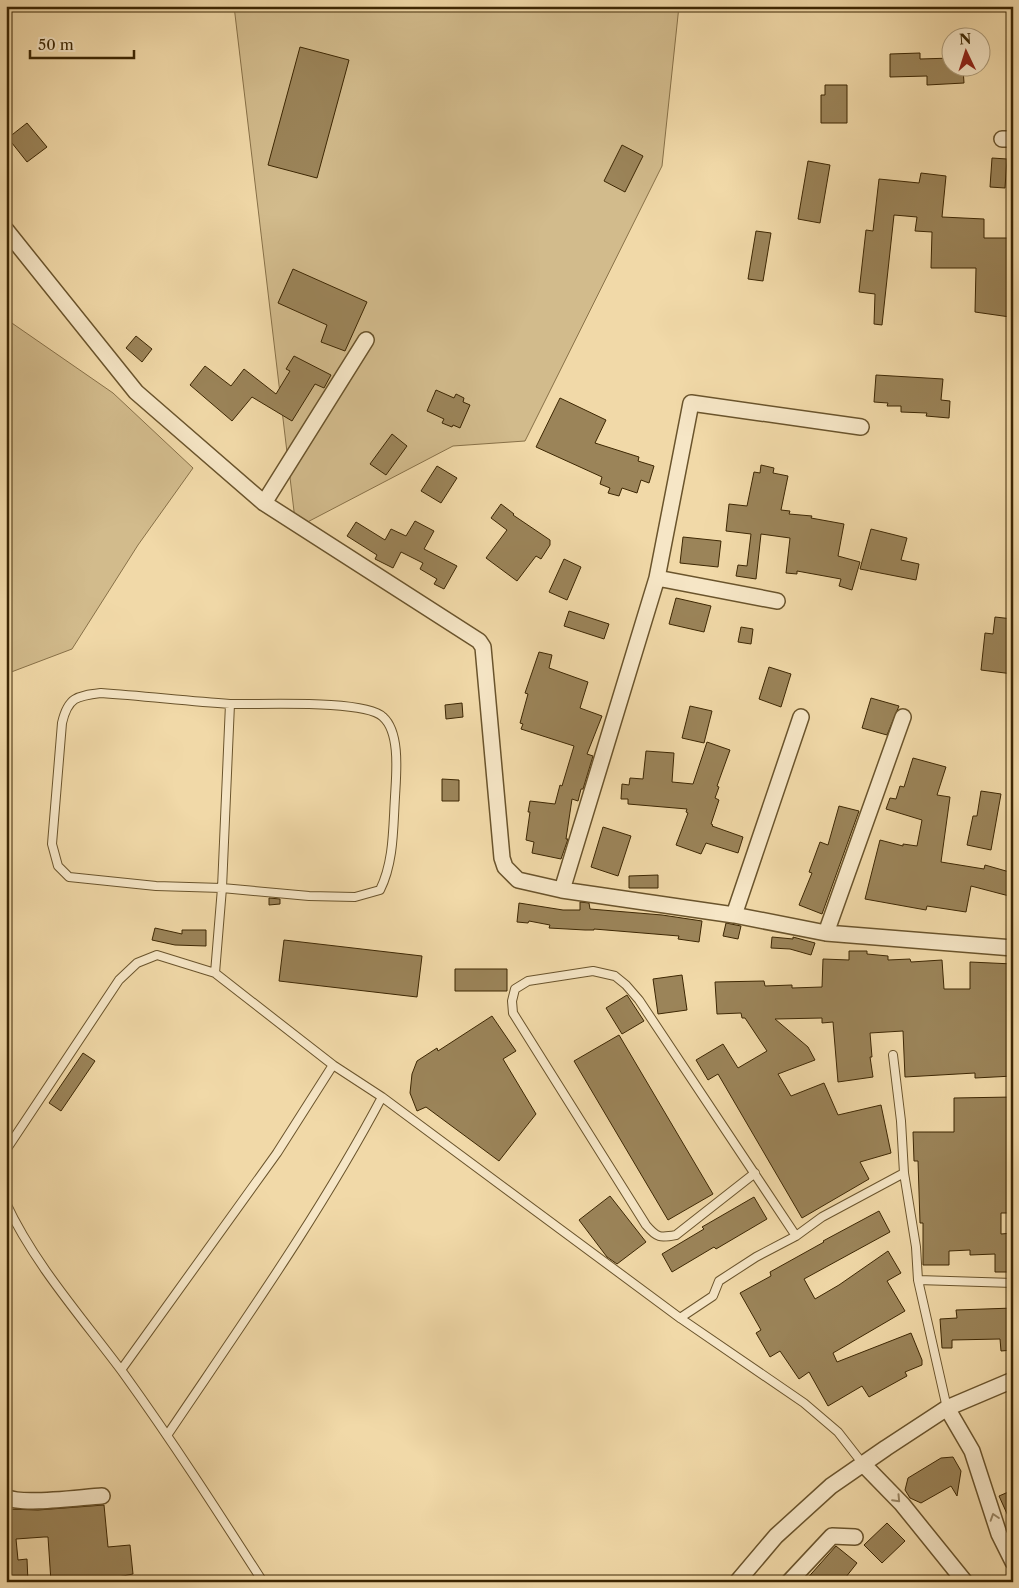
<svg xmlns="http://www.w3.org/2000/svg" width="1019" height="1588" viewBox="0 0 1019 1588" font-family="'Libre Caslon Text',serif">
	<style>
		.green { fill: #d2bb8c; stroke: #887148 }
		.building { fill: #9b8459; stroke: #3d2703 }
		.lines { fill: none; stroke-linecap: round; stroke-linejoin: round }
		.lane-casing { stroke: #6a542c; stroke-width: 10 }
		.street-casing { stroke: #6a542c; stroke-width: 18 }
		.lane { stroke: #f6e6c6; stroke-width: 8 }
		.street { stroke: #f6e6c6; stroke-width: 15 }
		.oneway { stroke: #9a8664 }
	</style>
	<rect width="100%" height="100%" fill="#f1d9a8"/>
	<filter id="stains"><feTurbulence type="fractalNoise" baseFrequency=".004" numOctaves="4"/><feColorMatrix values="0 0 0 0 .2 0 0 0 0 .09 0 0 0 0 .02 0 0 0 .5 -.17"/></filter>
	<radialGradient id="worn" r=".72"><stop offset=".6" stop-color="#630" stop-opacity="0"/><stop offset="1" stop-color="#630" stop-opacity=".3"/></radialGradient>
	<path class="green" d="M234,6h445l-17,160 -137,275 -72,5 -157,82z
		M6,319l107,74 80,75 -55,77 -66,104 -66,25z"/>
	<path class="building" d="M300,47l49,13 -32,118 -49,-13z
		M920,53v6l32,-1v10h11l1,15 -37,2v-9l-37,1v-23z
		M825,85h22v38h-26v-28h4z
		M27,123l20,24 -20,15 -19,-24z
		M622,145l21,11 -18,36 -21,-11z
		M992,158l15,1 -2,29 -15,-1z
		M808,161l22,4 -10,58 -22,-4z
		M921,173l25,3 -4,41 42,2v19h29v45l-3,34 -35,-5 1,-44h-45l1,-36 -17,-1 2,-14 -23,-2 -12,110 -8,-1 1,-30 -16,-2 7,-62 7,1 6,-52 40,4z
		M756,231l15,2 -8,48 -15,-2z
		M293,269l74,33 -22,49 -24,-9 6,-17 -49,-22z
		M136,336l16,13 -10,13 -16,-14z
		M294,356l37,19 -7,13 -9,-4 -23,37 -40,-24 -20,24 -42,-36 15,-19 26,20 13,-17 32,25 14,-23 -4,-2z
		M876,375l67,4 -2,21 9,1 -1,17 -23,-2 1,-3 -26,-1v-6h-14l1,-3 -14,-1z
		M436,390l18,8 2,-4 8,4 -1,4 7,3 -10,23 -7,-3 -1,2 -10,-4 2,-4 -17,-8z
		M560,398l46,22 -11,23 44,14 -1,4 16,5 -5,17 -8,-3 -4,13 -15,-5 -3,8 -11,-3 2,-5 -10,-4 2,-7 -66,-30z
		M392,434l15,12 -21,29 -16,-11z
		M761,465l13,3 -1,5 15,3 -7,34 9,1 -1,3 23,2 -1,2 33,6 -6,32 22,6 -8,28 -13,-4 2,-7 -44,-8v3l-11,-1 4,-35 -29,-4 -5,45 -20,-3 2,-11 9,1 4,-32 -25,-3 3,-27 18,2 7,-34 6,1z
		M437,466l20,12 -16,25 -20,-12z
		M501,504l13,10 -1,1 37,25v5l-9,14 -5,-3 -19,25 -31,-23 21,-28 -16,-12z
		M415,521l19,10 -10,18 33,17 -13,23 -10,-5 3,-5 -17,-10 3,-6 -22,-11 -8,16 -18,-9 2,-4 -30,-19 9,-14 29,18 6,-11 15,7z
		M871,529l36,9 -6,22 18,4 -3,16 -56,-11z
		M683,537l38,4 -3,26 -38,-4z
		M564,559l17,8 -14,33 -18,-8z
		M676,598l35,8 -7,26 -35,-8z
		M569,611l40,13 -5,15 -40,-13z
		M995,617l18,2v55l-32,-4 4,-37 8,1z
		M741,627l12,2 -2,15 -13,-2z
		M539,652l13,3 -3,13 39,14 -8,26 22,8 -15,38 6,2 -10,33h-2l-3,12 -6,-2 -6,40h2l-7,20 -29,-6 2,-11 -8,-2 4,-28h-2l2,-11 25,3 5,-19 2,1 12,-40 -53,-17 2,-5 -3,-1 8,-29 -3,-1z
		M769,667l22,7 -10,33 -22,-8z
		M871,698l28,8 -12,29 -25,-7z
		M462,703l1,14 -17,2 -1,-14z
		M690,706l22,5 -8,32 -22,-5z
		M707,742l23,8 -13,36 2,1 -4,11 4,2 -8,24 2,1 -1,1 31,11 -5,16 -32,-10 -5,11 -25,-9 12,-32 -2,-1 1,-3 -59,-5v-5h-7l1,-15 7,1 1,-7 13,1 3,-28 28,2 -2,29 21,2z
		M913,758l33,9 -9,28 13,2 -9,65 43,7 1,-4 28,8v24l-42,-11 -5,26 -39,-6 -1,4 -61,-11 15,-59 23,6v-2l14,2 5,-26 -36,-11 4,-11 6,1 4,-13 4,1z
		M442,779l17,1v21h-17z
		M981,791l20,3 -10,56 -24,-5 6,-29h4z
		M839,806l20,5 -37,103 -23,-9 13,-32 -3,-1 11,-30 8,3z
		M603,827l28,9 -13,40 -27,-9z
		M658,875v13h-29v-12z
		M269,898l11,1v5l-11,1z
		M580,902l9,1 1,6 72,6 40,6 -3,21 -21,-3 1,-3 -85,-7v1h-9l-36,-2 1,-3 -21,-4 -1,2 -11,-1 2,-19 44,7h17z
		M726,923l15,3 -3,13 -15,-3z
		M155,928l27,6v-4h24v16l-31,-1 -23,-5z
		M772,937l21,2v-2l22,6 -4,12 -21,-6 -19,-1z
		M284,940l138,16 -5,41 -138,-16z
		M849,951h18v3l21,2v4l22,-1 1,3 31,-2 2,29h26v-27l43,2v112l-38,2v-5l-70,4 -2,-46 -33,2 2,24h-2l3,20 -35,5 -5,-60 -11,1v-5l-47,1 33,28 7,13 -37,14 13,22 33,-13 14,32 43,-10 10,48 -31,9 9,17 -67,39 -84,-144 -10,6 -12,-20 27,-16 15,24 29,-17 -22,-33h-3l-1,-5 -24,1 -2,-32 49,-1 1,5 27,-1v3l30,-1 1,-28 26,1z
		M455,969h52v22h-52z
		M682,975l5,35 -29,4 -5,-35z
		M627,995l17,26 -22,13 -16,-26z
		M492,1016l24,35 -13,8 33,55 -37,47 -73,-54 -9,4 -7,-18 2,-19 5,-13 20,-13 1,3z
		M619,1035l94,159 -45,26 -94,-159z
		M83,1053l12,8 -34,50 -12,-8z
		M1013,1097v116h-12v21l12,-1v39h-18v-18l-25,1v-5l-21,1v14h-26v-42h-3l-2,-62h-4l-1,-29h41v-34z
		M610,1196l36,46 -29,22 -10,-7 -28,-37z
		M754,1197l13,22 -51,30 -2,-2 -42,25 -10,-18 42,-25 -2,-2z
		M879,1211l11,21 -86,47 11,20 24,-14 49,-34 13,22 -14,8 18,30 -72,42 4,9 74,-29 11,27v5l-17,7 2,4 -38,21 -7,-11 -34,20 -19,-34 -10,7 -19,-28 -10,6 -14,-24 5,-3 -21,-37 31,-17 -1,-4 54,-30 -1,-1z
		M1013,1308v42l-12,1 -1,-12 -48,1v8h-10l-2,-29 17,-1 -1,-8z
		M953,1457l8,14 -4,25 -6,-10 -30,17 -11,-5 -5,-8 3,-12 33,-20z
		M1013,1490v37l-14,-31z
		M104,1505l4,42 22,-2 3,29 -20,4 -62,4 -3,-45h-4l-28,2 2,21 9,-1 1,23h-22v-73l32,1z
		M887,1523l18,18 -23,22 -18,-18z
		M836,1546l21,17 -15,19h-38z"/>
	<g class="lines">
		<defs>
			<path id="lane" d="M101,693c43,3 86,8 129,11 29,1 135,-5 153,13 18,16 13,59 12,80 -2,31 -1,65 -15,93l-25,7 -46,-1 -87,-8 -66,-2 -87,-9 -11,-11 -6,-22 10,-121c6,-26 15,-27 39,-30z
				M215,973l7,-85 8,-184
				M893,1055l8,66 3,52 12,74 2,33 29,128
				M333,1065l49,32 298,221 124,85 34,29 25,32
				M6,1150l113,-170 18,-17 20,-8 58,18 118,92 -56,88 -156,217
				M755,1173l-79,62c-16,3 -19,3 -30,-10l-133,-212 -1,-12 3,-12 13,-8 65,-10 22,5 11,9 13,15 157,236
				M6,1203c28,61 78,117 118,171 49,68 94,138 139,208
				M918,1280l95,3
				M680,1318l33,-22 6,-15 37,-24 40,-21 26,-19 82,-44
				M168,1434c74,-110 152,-220 214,-337"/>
			<path id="street" d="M1002,139h11
				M6,230l130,162 128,111 215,138 4,6 19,211 3,9 13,13 44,10 172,25 92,18 187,15
				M264,503l102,-163
				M657,578l120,23
				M562,890l95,-312 34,-175 170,24
				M734,915l67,-198
				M826,933l77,-216
				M947,1408l25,43 27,83 14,28
				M863,1464l39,40 63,78
				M6,1497c15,9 76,0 96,-1
				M737,1582l39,-46 55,-50 55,-38 61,-40 66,-28
				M789,1582l43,-46 23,1"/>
		</defs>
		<use href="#lane" class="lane-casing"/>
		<use href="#street" class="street-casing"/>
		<use href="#lane" class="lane"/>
		<use href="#street" class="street"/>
	</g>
	<defs><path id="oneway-chevron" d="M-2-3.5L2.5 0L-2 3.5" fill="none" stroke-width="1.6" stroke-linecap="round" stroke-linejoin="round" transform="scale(1.25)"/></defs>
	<g class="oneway">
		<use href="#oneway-chevron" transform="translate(897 1499) rotate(47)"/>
		<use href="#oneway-chevron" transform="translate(994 1517) rotate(-108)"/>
	</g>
	<rect width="1019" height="1588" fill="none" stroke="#f1d9a8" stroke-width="25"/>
	<rect x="8" y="8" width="1004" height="1573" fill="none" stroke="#3d2703" stroke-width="2.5"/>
	<rect x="12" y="12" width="994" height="1563" fill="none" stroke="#3d2703"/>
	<g transform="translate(966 52) rotate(356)"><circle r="24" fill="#f6e6c6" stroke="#ac9a78"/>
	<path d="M0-4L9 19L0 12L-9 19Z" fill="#8f2418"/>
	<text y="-8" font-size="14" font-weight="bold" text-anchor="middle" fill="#3d2703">N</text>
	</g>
	<path d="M30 50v8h104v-8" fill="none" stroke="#3d2703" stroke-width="2.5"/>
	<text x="38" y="50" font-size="15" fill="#3d2703" stroke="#f6e6c6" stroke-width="4" paint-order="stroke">50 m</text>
	<rect width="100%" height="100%" filter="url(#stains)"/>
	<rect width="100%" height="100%" fill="url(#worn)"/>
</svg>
